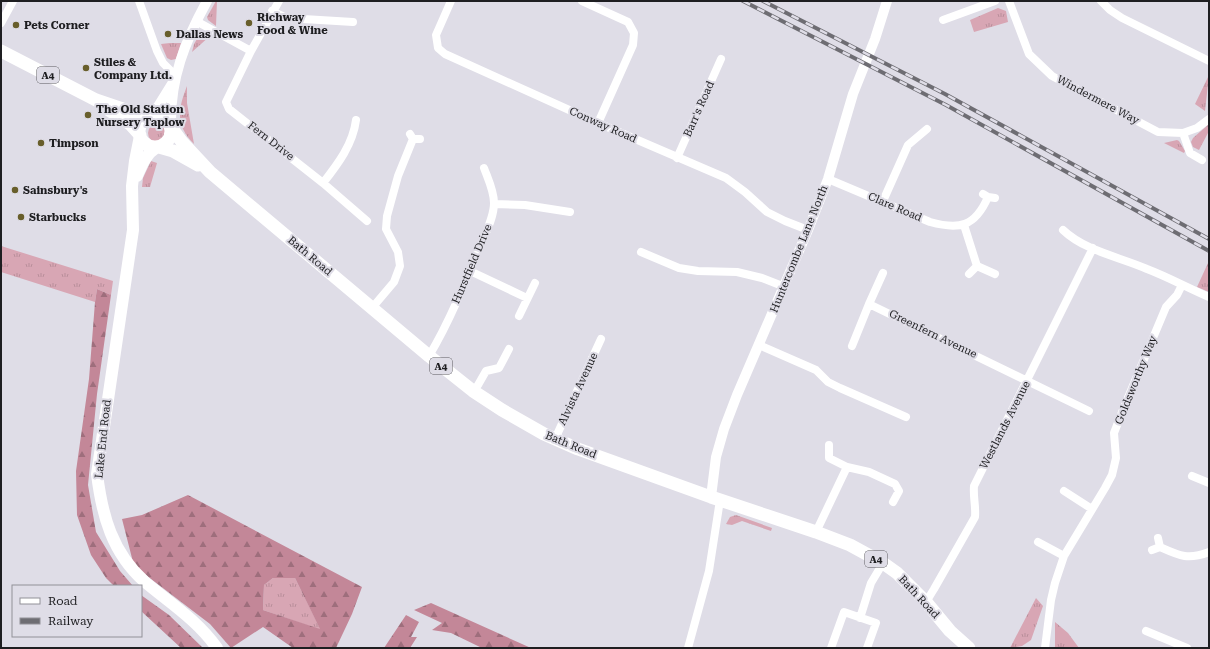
<svg xmlns="http://www.w3.org/2000/svg" width="1210" height="649" viewBox="0 0 1210 649" font-family="'Roboto Serif',serif">
	<style>
		.grass { fill: url(#grass-tufts) }
		.forest { fill: url(#forest-firs); fill-rule: evenodd }
		.lines { fill: none; stroke-linecap: round; stroke-linejoin: round }
		.minor { stroke: #fff; stroke-width: 8 }
		.tertiary { stroke: #fff; stroke-width: 10 }
		.secondary { stroke: #fff; stroke-width: 12 }
		.primary { stroke: #fff; stroke-width: 13 }
		.rail-casing { stroke: #6e6d73; stroke-width: 4 }
		.rail { stroke: #dfdde7; stroke-width: 2.5; stroke-dasharray: 8; stroke-linecap: butt }
		.poi-dot { fill: #685e2b; stroke: #dfdde7; stroke-width: 1.5 }
		.labels { text-anchor: middle; dominant-baseline: central; stroke-width: 4; stroke-linejoin: round; paint-order: stroke }
		.shield { fill: #dfdde7; stroke: #58575c; stroke-width: 1 }
		.shield-label { font-size: 10px; font-weight: bold; fill: #1e1e21 }
		.poi-label { font-size: 11px; font-weight: bold; fill: #1e1e21; stroke: #dfdde7; text-anchor: start }
		.street-label { font-size: 11px; fill: #1e1e21; stroke: #dfdde7 }
	</style>
	<defs>
		<pattern id="grass-tufts" width="24" height="20" patternUnits="userSpaceOnUse"><rect width="24" height="20" fill="#d8a6b4"/><path d="M3 7l-1-3M5 7V3M7 7l1-3M15 17l-1-3M17 17v-4M19 17l1-3" fill="none" stroke="#b98e9a"/></pattern>
		<pattern id="forest-firs" width="22" height="20" patternUnits="userSpaceOnUse"><rect width="22" height="20" fill="#c38798"/><path d="M5 1l3.5 6h-7zM16 11l3.5 6h-7z" fill="#9e6e7c"/></pattern>
	</defs>
	<rect width="100%" height="100%" fill="#dfdde7"/>
	<path class="grass" d="M216,1h1l-1,25 -8,-6 -1,-3z
		M998,8l8,3 2,11 -34,10 -4,-12z
		M200,34l9,1 1,1 -18,16 2,-8z
		M170,43h11l-5,16 -5,1 -4,-2 -6,-14z
		M1209,75l-4,36 -10,-7z
		M187,86v17l7,41c-19,-19 -16,-35 -7,-58z
		M148 133a10 10 0 1 1 20 0a10 10 0 1 1-20 0Z
		M1209,124v7l-10,19 -6,-3 -2,-5 2,-4z
		M1177,140l2,1 6,10 -1,2 -20,-10z
		M151,161l6,2 -7,24h-8l1,-9z
		M1,246l112,35 -2,14 -14,-6 -2,13 -94,-30z
		M1208,263h1v29l-12,-5z
		M736,515l36,13 -1,3 -29,-10 -10,4 -6,-1 4,-7z
		M273,578h22l26,52 -58,-20 1,-25z
		M1036,598l7,8 -12,34 -9,6 -12,2z
		M1055,622l13,11 11,15h-24z"/>
	<path class="forest" d="M97,289l14,6 -14,99 -9,91 8,47 24,39 13,15h-19l-8,-8 -15,-23 -14,-40 -1,-44 13,-92 6,-77z
		M188,495l174,92 -10,27 -16,34h-43l-30,-21 -32,21 -21,-24 -76,-58 -12,-47 20,-4zM273,578h22l25,51 -57,-19 1,-25z
		M141,595l28,20 34,33h-22l-40,-37z
		M431,603l100,45h-49l-31,-15 -19,-3 10,-7 -28,-13z
		M406,615l13,7 -8,15h6l-7,11h-26z"/>
	<g class="lines">
		<path class="minor" d="M139,1l18,50 6,12 8,8 6,3
			M279,1l-28,50 -25,51 3,7 94,74 44,38
			M451,1l-15,34 2,13 7,6 153,69 128,55 19,14 22,20 18,9 23,9
			M582,1l46,21 6,11 -1,12 -35,78
			M1009,1l20,53 23,22 106,56 25,1 14,-5 12,-9
			M1101,1l9,9 12,8 87,43
			M272,11l15,7 66,4
			M943,20l52,-19
			M196,21l55,30
			M1,23l12,-22
			M1183,133l7,20 12,7
			M410,134l3,5h7
			M677,158l44,-99
			M828,179l102,43c29,8 45,5 58,-25
			M323,183c15,-19 30,-39 33,-63
			M983,194l5,3 7,1
			M883,201l25,-56 19,-16
			M494,204l31,1 45,7
			M964,225l13,41
			M1063,230c22,21 57,27 84,39 21,8 41,19 62,28
			M641,252l38,16 19,3 39,1 25,6 23,9
			M470,271l57,27
			M883,273l-14,31 220,107
			M969,274l8,-8 18,8
			M372,308l22,-26 6,-16 -2,-14 -12,-23 1,-13 11,-40 15,-37
			M519,316l16,-33
			M759,345l57,25 12,12 12,6 66,29
			M852,346l17,-42
			M429,356c20,-33 37,-75 52,-112 5,-12 13,-27 13,-41 0,-12 -6,-24 -10,-35
			M473,391l5,-6 8,-14 13,-3 10,-19
			M555,439l46,-100
			M829,445v13l18,9 22,5 26,12 4,7 -6,11
			M1192,476l17,7
			M1064,491l28,18
			M816,532l31,-65
			M1038,542l26,14
			M1160,547c20,9 28,13 49,5
			M1152,550l8,-3 -2,-9
			M926,602l8,-13 41,-72c1,-11 -2,-20 -1,-31l119,-238
			M860,618l11,-35 12,-20
			M1146,631l41,17
			M688,648l21,-77 11,-71
			M831,648l13,-36 32,11 -9,25
			M1045,648l6,-48 4,-17 9,-27 41,-68 7,-13 4,-17 -2,-25 10,-26 42,-100 11,-12 5,-10"/>
		<path class="tertiary" d="M149,116l10,-11 13,-21
			M171,125c-1,-46 14,-84 36,-124
			M711,497l5,-40 8,-28 13,-34 71,-165 20,-51 25,-85 22,-55 12,-38"/>
		<path class="secondary" d="M140,136l-5,25 -3,25 1,44 -36,244c5,41 15,79 48,108 25,21 52,38 72,66
			M137,176c5,-12 9,-22 20,-29"/>
		<path class="primary" d="M1,51l95,49 50,17
			M109,110l21,14 10,11
			M139 131a16 16 0 1 1 32 0a16 16 0 1 1-32 0Z
			M171,127l11,15 28,30 219,184 44,35 29,19 42,24 34,15 133,48 105,35 34,13 33,18 14,10 29,29 24,29 19,17
			M159,147l14,4 25,14"/>
		<defs>
			<path id="rail" d="M743,1l203,104 263,146
				M763,1l182,93 264,145"/>
		</defs>
		<use href="#rail" class="rail-casing"/>
		<use href="#rail" class="rail"/>
	</g>
	<g class="poi-dot">
		<circle cx="249" cy="23" r="4"/>
		<circle cx="16" cy="25" r="4"/>
		<circle cx="168" cy="34" r="4"/>
		<circle cx="86" cy="68" r="4"/>
		<circle cx="88" cy="115" r="4"/>
		<circle cx="41" cy="143" r="4"/>
		<circle cx="15" cy="190" r="4"/>
		<circle cx="21" cy="217" r="4"/>
	</g>
	<g class="labels">
		<g class="shield">
			<rect x="37" y="67" width="22" height="16" rx="3"/>
			<rect x="430" y="358" width="22" height="16" rx="3"/>
			<rect x="865" y="551" width="22" height="16" rx="3"/>
		</g>
		<g class="shield-label">
			<text x="48" y="75">A4</text>
			<text x="441" y="366">A4</text>
			<text x="876" y="559">A4</text>
		</g>
		<g class="poi-label">
			<text x="257" y="17">Richway<tspan x="257" dy="13">Food &amp; Wine</tspan></text>
			<text x="24" y="25">Pets Corner</text>
			<text x="176" y="34">Dallas News</text>
			<text x="94" y="62">Stiles &amp;<tspan x="94" dy="13">Company Ltd.</tspan></text>
			<text x="96" y="109">The Old Station<tspan x="96" dy="13">Nursery Taplow</tspan></text>
			<text x="49" y="143">Timpson</text>
			<text x="23" y="190">Sainsbury's</text>
			<text x="29" y="217">Starbucks</text>
		</g>
		<g class="street-label">
			<text transform="translate(1098 100) rotate(28)">Windermere Way</text>
			<text transform="translate(699 109) rotate(-66)">Barr's Road</text>
			<text transform="translate(603 125) rotate(24)">Conway Road</text>
			<text transform="translate(271 141) rotate(38)">Fern Drive</text>
			<text transform="translate(895 207) rotate(23)">Clare Road</text>
			<text transform="translate(799 249) rotate(-68)">Huntercombe Lane North</text>
			<text transform="translate(310 256) rotate(40)">Bath Road</text>
			<text transform="translate(472 264) rotate(-67)">Hurstfield Drive</text>
			<text transform="translate(933 334) rotate(26)">Greenfern Avenue</text>
			<text transform="translate(1136 380) rotate(-68)">Goldsworthy Way</text>
			<text transform="translate(578 389) rotate(-65)">Alvista Avenue</text>
			<text transform="translate(1005 425) rotate(-63)">Westlands Avenue</text>
			<text transform="translate(103 439) rotate(-84)">Lake End Road</text>
			<text transform="translate(571 445) rotate(22)">Bath Road</text>
			<text transform="translate(919 597) rotate(47)">Bath Road</text>
		</g>
	</g>
	<rect width="1210" height="649" fill="none" stroke="#1e1e21" stroke-width="4"/>
	<rect x="12" y="585" width="130" height="52" fill="#dfdde7" stroke="#929198"/>
	<rect x="20" y="598" width="20" height="6" fill="#ffffff" stroke="#929198"/>
	<text x="48" y="605" font-size="12" fill="#1e1e21">Road</text>
	<rect x="20" y="618" width="20" height="6" fill="#6e6d73" stroke="#929198"/>
	<text x="48" y="625" font-size="12" fill="#1e1e21">Railway</text>
</svg>
